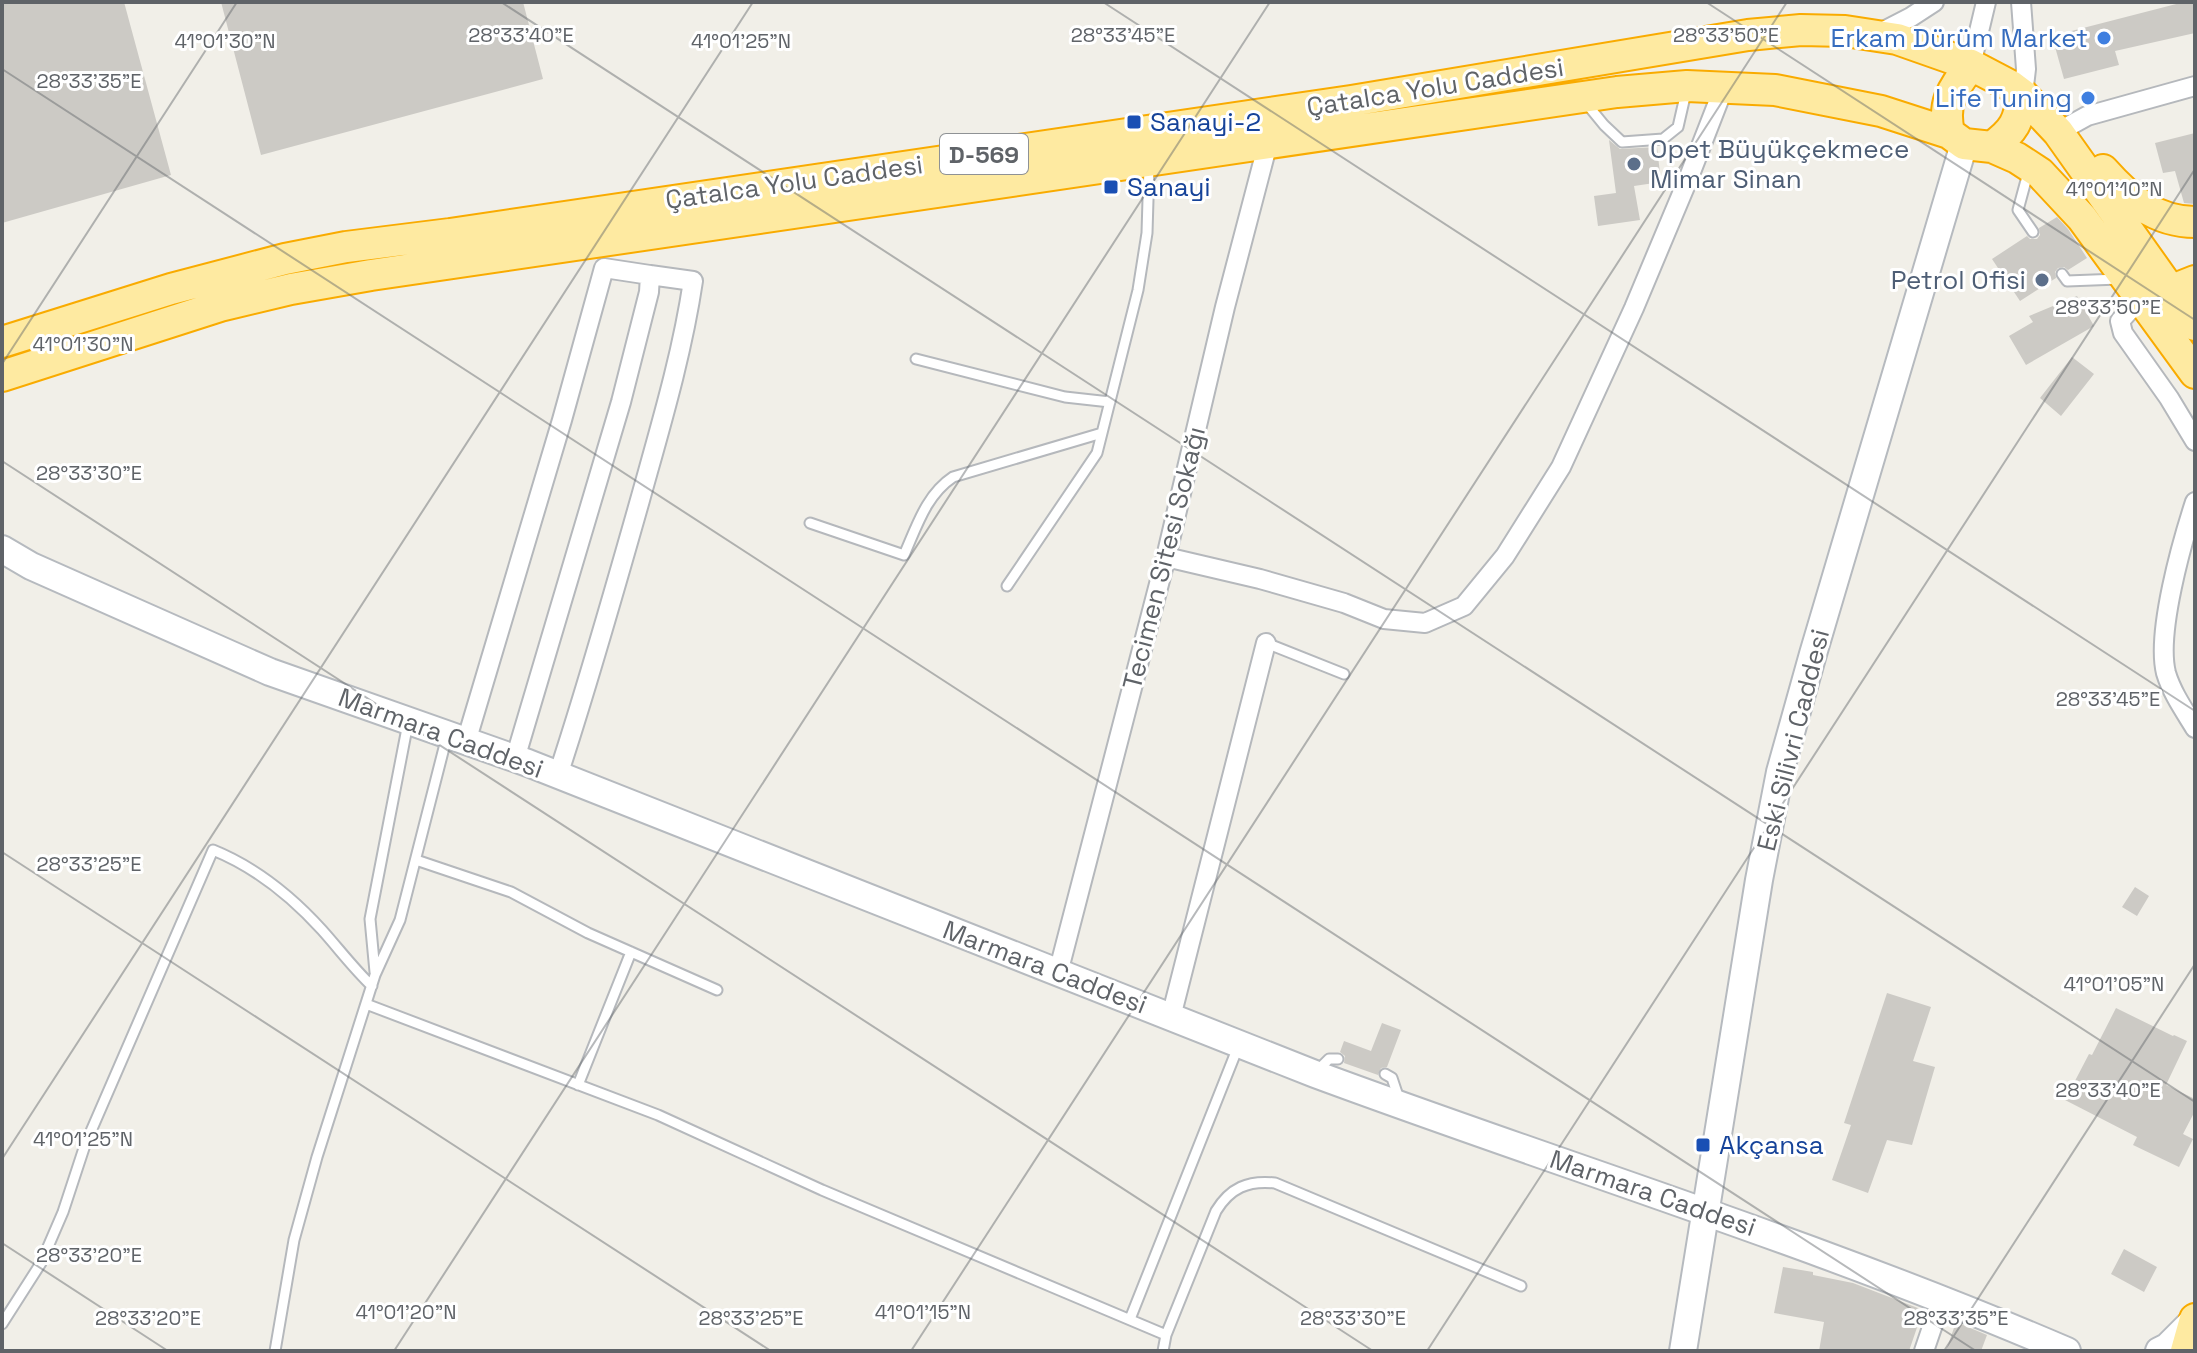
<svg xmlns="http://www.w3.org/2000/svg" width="2197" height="1353" viewBox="0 0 2197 1353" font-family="'Space Grotesk',sans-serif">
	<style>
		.building { fill: #cccac5 }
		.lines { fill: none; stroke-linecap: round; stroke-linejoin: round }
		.service-casing { stroke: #b5b8bc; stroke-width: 13 }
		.minor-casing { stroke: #b5b8bc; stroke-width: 22 }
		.secondary-casing { stroke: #b6babf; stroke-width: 30 }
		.trunk-casing { stroke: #f9ab00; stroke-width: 34 }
		.service { stroke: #fff; stroke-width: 9 }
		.minor { stroke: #fff; stroke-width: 18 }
		.secondary { stroke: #fff; stroke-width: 26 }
		.trunk { stroke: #feeaa1; stroke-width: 30 }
		.ticks { fill: none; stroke: #5f6368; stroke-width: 2; stroke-opacity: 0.45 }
		.shop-dot { fill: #3f7fe0; stroke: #fff; stroke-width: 3 }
		.transit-dot { fill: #1a4fb4; stroke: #fff; stroke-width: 3 }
		.service-dot { fill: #5c6f8a; stroke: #fff; stroke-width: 3 }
		.labels { text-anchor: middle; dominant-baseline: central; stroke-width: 6; stroke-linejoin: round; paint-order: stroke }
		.shield { fill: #fff; stroke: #8f9295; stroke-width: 2 }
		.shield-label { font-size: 24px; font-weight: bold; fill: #5f6368 }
		.shop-label { font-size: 26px; fill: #366cbe; stroke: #fff; text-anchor: end }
		.street-label { font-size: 26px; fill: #5f6368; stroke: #fff }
		.transit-label { font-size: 26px; fill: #164399; stroke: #fff; text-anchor: start }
		.service-label { font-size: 26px; fill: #4e5e75; stroke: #fff; text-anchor: start }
		.ticks-label { font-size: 20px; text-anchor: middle; fill: #5f6368; stroke: #fff; stroke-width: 6; stroke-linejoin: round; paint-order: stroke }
	</style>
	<rect width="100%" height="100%" fill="#f1efe8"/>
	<path class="building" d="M2,2h122l47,173 -169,48z
		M221,2h302l20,77 -282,76z
		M2184,2h11v31l-80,18 4,14 -55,14 -12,-43z
		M2195,133v71l-11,-1 -9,-32 -12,2 -8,-30z
		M1609,140l11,9 37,-2 4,35 -27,4 6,34 -42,6 -4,-30 22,-3z
		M2057,217l11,12 19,29 -19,12 -4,-3 -6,1 -3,4 1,6 -36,23 -28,-42 35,-23 3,3h7l3,-4 -1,-7z
		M2077,296l17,30 -68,39 -17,-29 24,-14 -4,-6z
		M2072,357l22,17 -33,42 -21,-18z
		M2135,887l14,9 -12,20 -15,-9z
		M1887,993l44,14 -18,54 22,6 -23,78 -25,-5 -19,53 -36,-13 19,-55 -7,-2z
		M2116,1008l57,28 1,-1 13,6 -21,44 29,14v12l-12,23 10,5 -14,28 -46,-22 4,-8 -72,-37 24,-46 3,1z
		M1382,1023l19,7 -14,37 -6,1 -3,7 -34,-12 1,-7 -5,-4 4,-11 27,10z
		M2124,1249l33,18 -13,25 -33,-18z
		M1783,1267l30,5v3l40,8 70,27 -14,41h-90l5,-29 -50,-9z
		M1956,1322l31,13 -6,16h-35z"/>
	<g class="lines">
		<defs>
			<path id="service" d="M1586,103l18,22 18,17 41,-3 15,-12 8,-35
				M2028,173l-10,37 15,22
				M2062,274l5,7 52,-2
				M916,359l149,38 45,5
				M810,523l94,32c13,-29 22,-60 49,-78l149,-44
				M1007,586l90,-133 41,-163 9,-57 2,-67
				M1266,643l78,31
				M416,860l95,32 77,41 129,57
				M375,972l-5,-53 38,-196
				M366,1004l292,111 164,75 344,145
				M1318,1070l11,-11h9
				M1385,1074l7,4 7,21
				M578,1085l53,-133
				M1130,1319l108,-272
				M2,1324l39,-61 22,-51 22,-67 128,-295c42,17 79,47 109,80 17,19 32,39 50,56
				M275,1351l19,-111 23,-83 58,-182 25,-55 47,-184
				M1163,1351l3,-16 50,-124c14,-23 32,-31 59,-28l246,103"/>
			<path id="minor" d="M2021,2l5,67 -3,26
				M1878,34l33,-17 23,-15
				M1971,65l15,-63
				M2058,132l29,-16 108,-30
				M2142,302l-13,9 -9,10 3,12 46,65 26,43
				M2195,502c-13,40 -39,131 -29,171 6,20 18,37 29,55
				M1166,557l94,22 84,24 40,16 41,4 39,-17 41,-50 56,-89 73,-159 55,-131 35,-90
				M466,742l96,-322 42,-152 46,7 -1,17 -28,110 -106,357
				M558,775c30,-91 56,-183 82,-275 20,-72 42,-145 53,-219l-43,-6
				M1058,973l108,-416 59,-250 43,-164
				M1171,1017l95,-374
				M1924,1351l18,-53"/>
			<path id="secondary" d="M2,549l29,17 239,106 258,91 787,311c251,93 506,171 752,277
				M1683,1351l76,-471 21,-108 33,-118 151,-510
				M2159,1351l8,-4 28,-28"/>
			<path id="trunk" d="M1949,133c-7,-32 4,-44 22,-68
				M1992,147c23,-17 26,-25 31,-52
				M2103,170c25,28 52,52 92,52
				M2152,298l43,-17
				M2,342l169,-53 114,-30 61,-12 104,-13 901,-133 397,-66 53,-5 44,1 52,8 74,26 40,21 12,9 35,37 137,193
				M2,376l218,-70 71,-17 80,-14 1246,-183 70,-6 88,4 106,21 68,22 15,11 28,3 25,11 23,15 42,45 113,155
				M2186,1351l9,-32"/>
		</defs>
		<use href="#service" class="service-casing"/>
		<use href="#minor" class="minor-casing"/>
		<use href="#secondary" class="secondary-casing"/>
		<use href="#trunk" class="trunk-casing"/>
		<use href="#service" class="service"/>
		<use href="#minor" class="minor"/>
		<use href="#secondary" class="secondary"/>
		<use href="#trunk" class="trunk"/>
	</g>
	<path class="ticks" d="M501,2l1694,1100M1103,2l1092,709M1706,2l489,318M2,69l1974,1282M2,364l235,-362M2,461l1371,890M2,852l769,499M2,1159l751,-1157M2,1243l166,108M394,1351l876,-1349M911,1351l876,-1349M1427,1351l768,-1182M1944,1351l251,-387"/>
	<g class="shop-dot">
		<circle cx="2104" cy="38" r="8"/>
		<circle cx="2088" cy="98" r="8"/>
	</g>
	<g class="transit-dot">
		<rect x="1126" y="114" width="16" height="16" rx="4"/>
		<rect x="1103" y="179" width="16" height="16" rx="4"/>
		<rect x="1695" y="1137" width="16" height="16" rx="4"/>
	</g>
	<g class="service-dot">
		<circle cx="1634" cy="164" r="8"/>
		<circle cx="2042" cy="280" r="8"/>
	</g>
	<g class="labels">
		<rect class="shield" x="940" y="134" width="88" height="40" rx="6"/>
		<g class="shield-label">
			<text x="984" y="154">D-569</text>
		</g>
		<g class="shop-label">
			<text x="2088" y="38">Erkam Dürüm Market</text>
			<text x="2072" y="98">Life Tuning</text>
		</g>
		<g class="street-label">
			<text transform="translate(1435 87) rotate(-9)">Çatalca Yolu Caddesi</text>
			<text transform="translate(794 182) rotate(-8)">Çatalca Yolu Caddesi</text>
			<text transform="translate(1164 558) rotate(-76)">Tecimen Sitesi Sokağı</text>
			<text transform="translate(441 733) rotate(20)">Marmara Caddesi</text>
			<text transform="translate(1793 740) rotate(-76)">Eski Silivri Caddesi</text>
			<text transform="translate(1045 967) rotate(21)">Marmara Caddesi</text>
			<text transform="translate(1653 1193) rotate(19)">Marmara Caddesi</text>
		</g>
		<g class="transit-label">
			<text x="1150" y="122">Sanayi-2</text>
			<text x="1127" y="187">Sanayi</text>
			<text x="1719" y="1145">Akçansa</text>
		</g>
		<g class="service-label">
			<text x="1650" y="149">Opet Büyükçekmece<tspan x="1650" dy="30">Mimar Sinan</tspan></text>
			<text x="2026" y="280" text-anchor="end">Petrol Ofisi</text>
		</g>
	</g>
	<g class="ticks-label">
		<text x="521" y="42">28°33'40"E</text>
		<text x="1123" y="42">28°33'45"E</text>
		<text x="1726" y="42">28°33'50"E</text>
		<text x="225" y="48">41°01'30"N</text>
		<text x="741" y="48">41°01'25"N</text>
		<text x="89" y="88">28°33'35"E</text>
		<text x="2114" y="196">41°01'10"N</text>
		<text x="2108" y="314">28°33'50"E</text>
		<text x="83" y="351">41°01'30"N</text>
		<text x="89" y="480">28°33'30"E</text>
		<text x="2108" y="706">28°33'45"E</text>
		<text x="89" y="871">28°33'25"E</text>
		<text x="2114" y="991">41°01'05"N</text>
		<text x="2108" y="1097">28°33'40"E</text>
		<text x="83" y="1146">41°01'25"N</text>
		<text x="89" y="1262">28°33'20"E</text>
		<text x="406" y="1319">41°01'20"N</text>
		<text x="923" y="1319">41°01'15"N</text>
		<text x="148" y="1325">28°33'20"E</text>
		<text x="751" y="1325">28°33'25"E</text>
		<text x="1353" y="1325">28°33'30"E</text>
		<text x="1956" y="1325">28°33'35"E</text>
	</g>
	<rect width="2197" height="1353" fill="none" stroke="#5f6368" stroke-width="8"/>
</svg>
